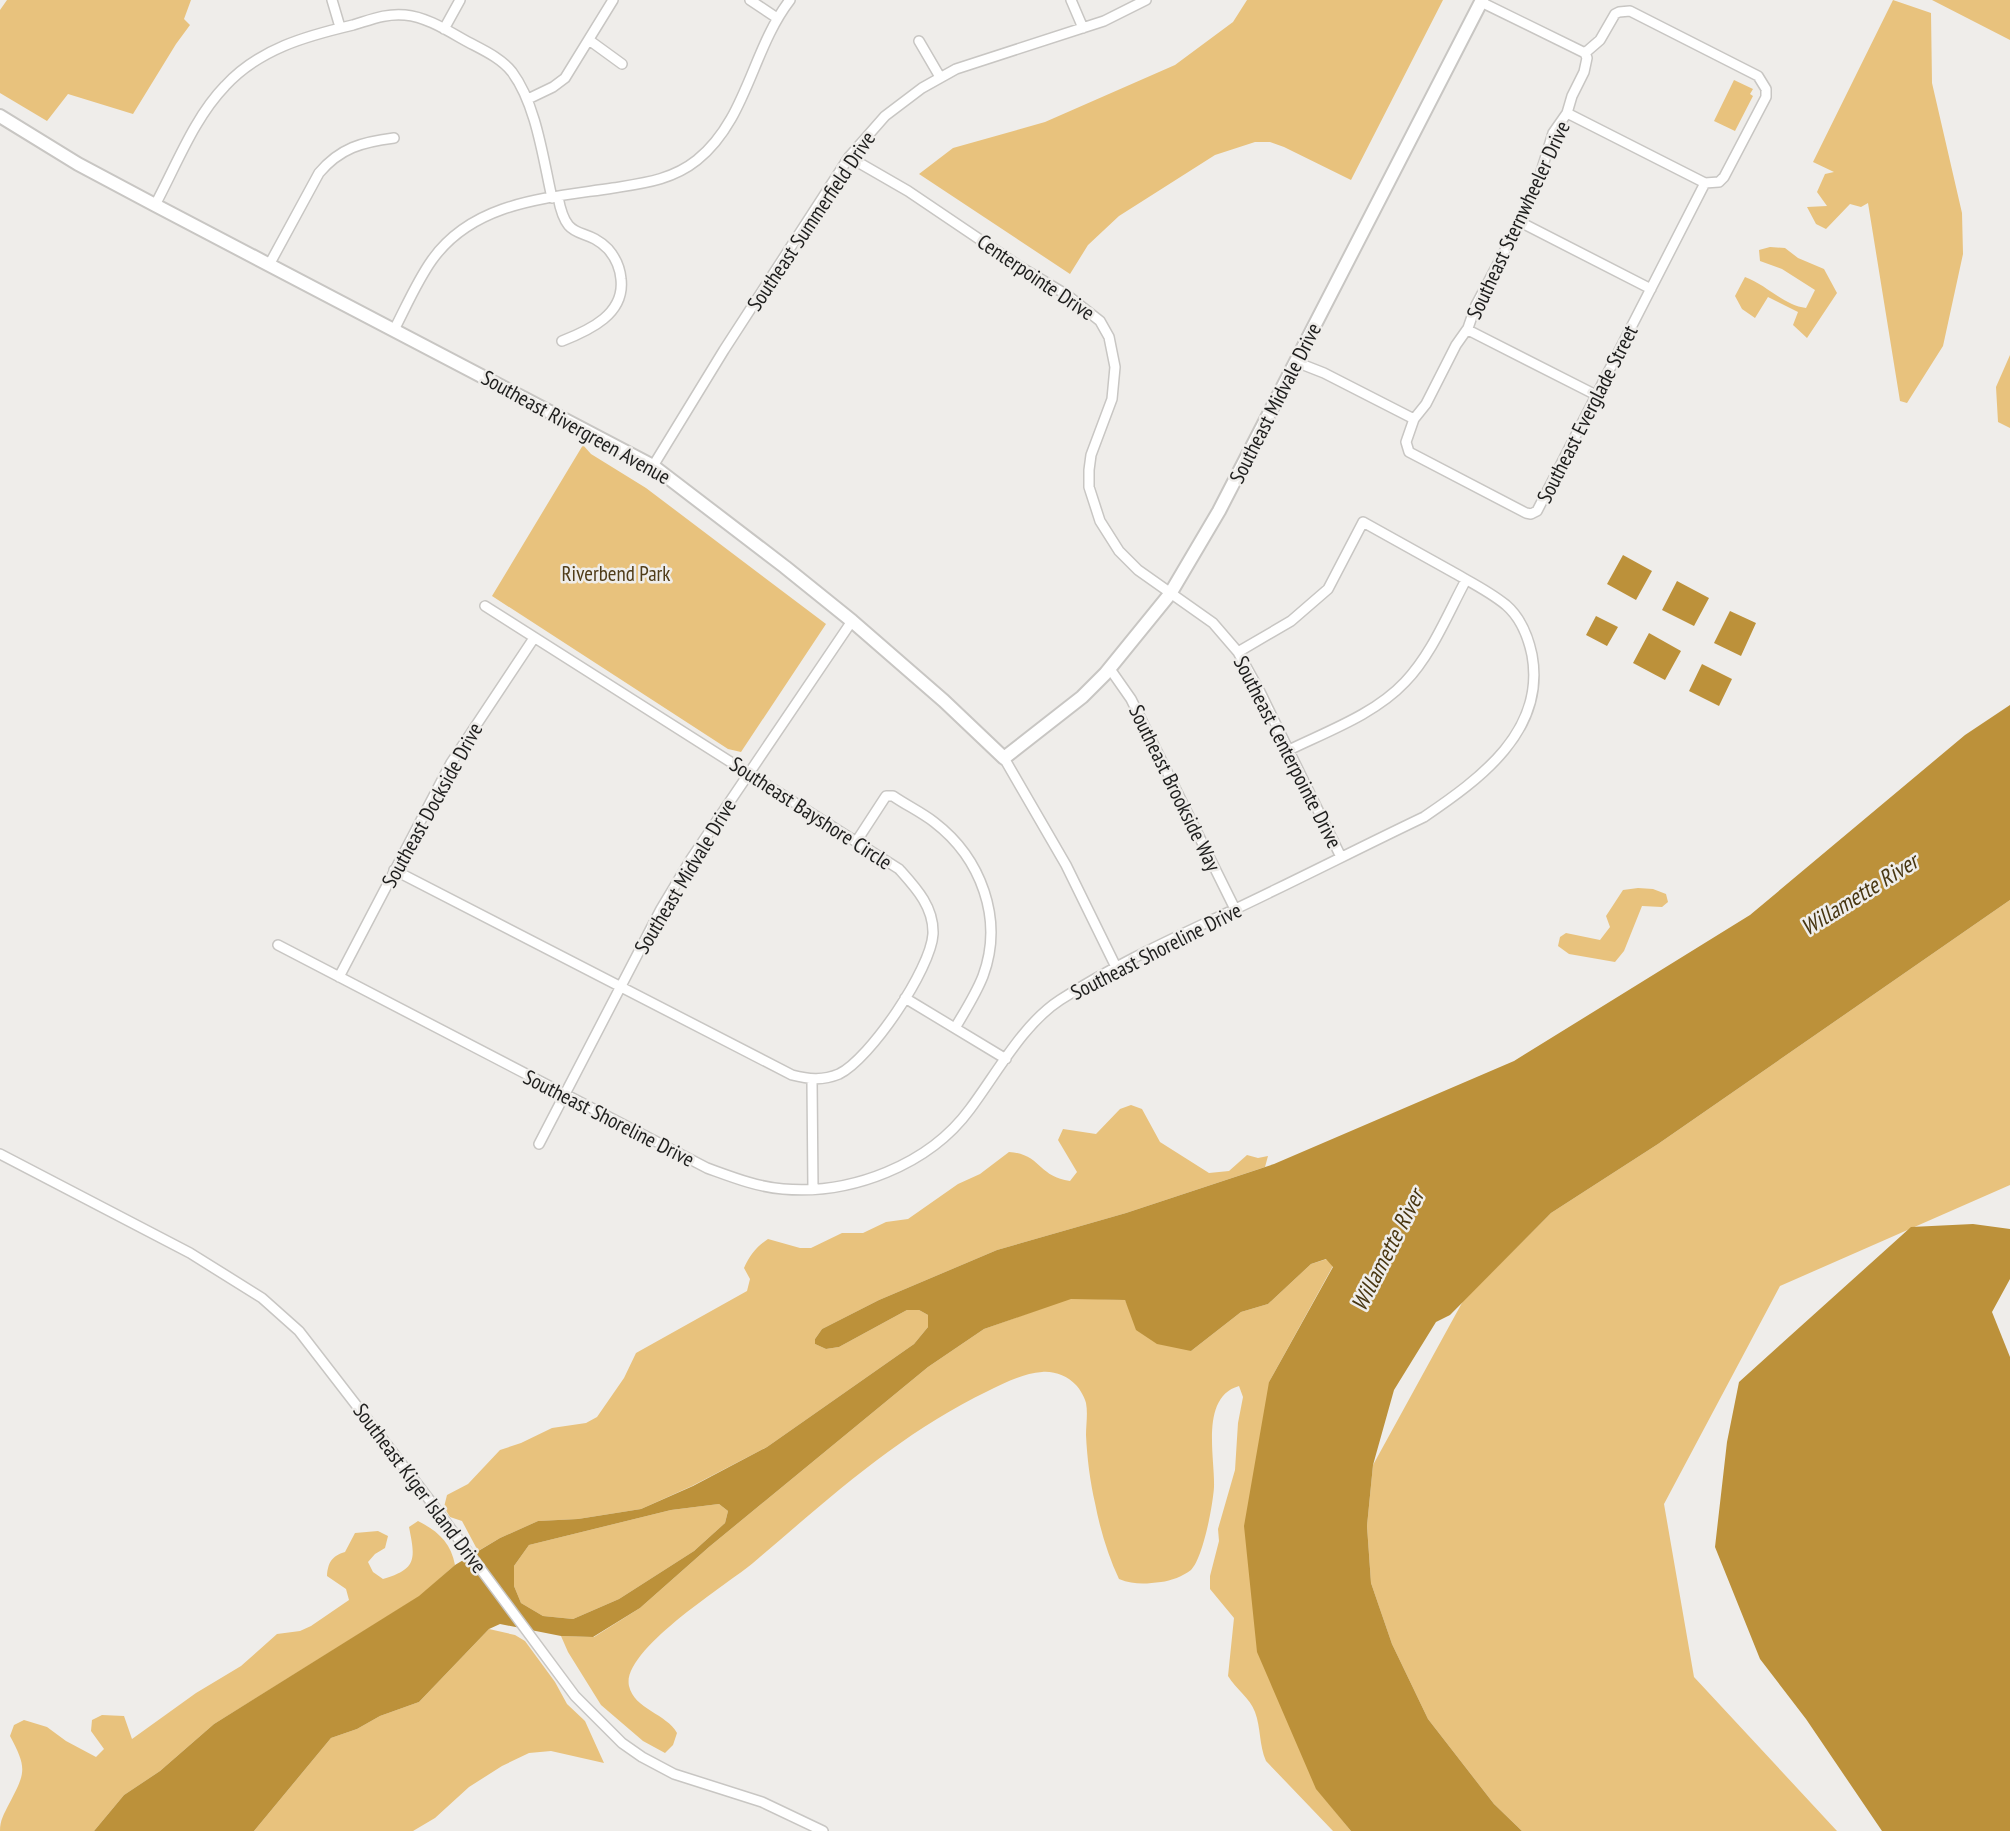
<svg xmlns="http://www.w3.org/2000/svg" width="2010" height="1831" viewBox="0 0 2010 1831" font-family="'PT Sans Narrow',sans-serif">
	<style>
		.green { fill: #e8c27d }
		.water { fill: #bc913a; fill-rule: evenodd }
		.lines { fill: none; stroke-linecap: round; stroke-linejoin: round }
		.street-casing { stroke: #c8c6c3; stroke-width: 12 }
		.secondary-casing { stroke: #c8c6c3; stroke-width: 16 }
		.street { stroke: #fff; stroke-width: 9 }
		.secondary { stroke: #fff; stroke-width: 12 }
		.labels { text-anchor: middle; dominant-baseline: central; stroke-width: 5; stroke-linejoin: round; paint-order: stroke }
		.street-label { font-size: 21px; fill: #1e1e1d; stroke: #efedea }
		.park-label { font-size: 21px; fill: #503d19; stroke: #efedea }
		.water-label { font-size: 23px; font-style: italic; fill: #483611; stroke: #efedea }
	</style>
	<rect width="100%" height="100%" fill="#efedea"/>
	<path class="green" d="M7,0h184l-7,19 6,6 -14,19 -43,70 -65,-20 -21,27 -47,-28v-83z
		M1247,0h196l-92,180 -67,-33 -14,-5h-15l-40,13 -96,61 -31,29 -18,29 -151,-100 34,-26 92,-26 130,-57 58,-43z
		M1893,0l38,13 1,70 30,130 1,41 -20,92 -36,57 -7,-2 -32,-198 -7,4 -11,-3 -24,25 -10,-5 -9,-17 20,-1 -10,-14 8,-18 9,-2 -21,-10z
		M1932,0h78v40z
		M1734,80l19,9 -3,5 3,2 -18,35 -21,-10z
		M1770,247l15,1 13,10 26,11 13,24 -30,45 -14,-13 5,-13 -30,-15 -13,21 -13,-9 -7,-13 10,-19c22,8 38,28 61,31l9,-18 -33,-21 -22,-8 -1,-11z
		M2010,355v73l-12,-6 -2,-35z
		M583,445l8,9 55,34 180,136 -85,128 -13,-3 -236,-153z
		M1638,888l15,1 13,5 2,8 -6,5 -20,-1 -18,45 -9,11 -46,-8 -11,-8 2,-9 6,-4 34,7 10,-13 -4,-11 17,-26z
		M2010,900v285l-230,101 -116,218 30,173 143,154h-315l-28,-27 -66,-85 -36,-75 -21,-61 -4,-57 6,-61 90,-164 88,-88 107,-69z
		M1131,1105l11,4 18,33 49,31 20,-2 18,-16 11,3 10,-2 -3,11 -139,46 -129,37 -118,50 -57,29 -7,10v5l11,5 13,-2 68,-37h12l9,5v12l-14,17 -147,103 -75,39 -51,23 -63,10 -40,2 -38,17 -22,13 -16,-30 -12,-4 -6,-10 3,-12 21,-11 32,-34 21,-7 31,-15 34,-5 11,-6 27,-39 12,-25 111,-62 3,-12 -6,-11c6,-13 12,-21 24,-29l32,9h11l31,-15h21l23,-11 22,-3 50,-35 22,-10 29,-22c32,2 29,25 61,29l7,-9 -19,-32 5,-11 33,5 24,-25z
		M1327,1259l6,7 -64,116 47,406 35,43h-18l-67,-70c-7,-16 -5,-33 -11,-49 -5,-14 -19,-23 -27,-36l6,-58 -24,-29v-13l9,-35 -1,-12 17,-59 3,-47 5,-26 -4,-11c-39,11 -24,71 -25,101 -1,18 -11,71 -23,83 -8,6 -20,11 -30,12 -15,2 -27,3 -42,-3 -11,-23 -19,-50 -24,-76 -5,-21 -8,-46 -9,-68 0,-10 2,-22 0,-32 -1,-5 -6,-14 -10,-18 -9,-9 -21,-14 -34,-13 -18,1 -38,11 -54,19 -88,42 -161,109 -235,172 -25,21 -132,87 -124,123 5,23 38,28 48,47l-4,12 -8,8 -22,-12 -42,-36 -33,-53 -7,-16 33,1 46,-29 69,-61 219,-180 56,-38 87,-31 54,2 5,10 61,41 50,-39 27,-8 43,-40z
		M719,1504l9,7 -3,12 -31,28 -75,48 -46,20 -30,-3 -22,-13 -7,-17v-20l15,-21 142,-35z
		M418,1521c20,10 33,22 37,44l-35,31 -206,128 -54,47 -36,24 -30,36h-94c0,-11 4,-17 9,-27 17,-32 18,-36 1,-68l4,-11 10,-5 23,7 19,14 30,16 8,-8 -13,-18 1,-11 10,-5 22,1 8,23 64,-46 45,-27 36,-32 23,-3 11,-5 38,-26 -3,-11 -19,-13c1,-14 5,-20 18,-24l10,-19 23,-2 10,5 -3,12 -10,6 -7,8 5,10 10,7c35,-10 32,-21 26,-52z
		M489,1629l26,6 10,6 30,41 12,22 18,17 19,42 -53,-12 -22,2 -27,13 -33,21 -34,31 -22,13h-159l77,-93 26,-9 23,-13 39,-14z"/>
	<path class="water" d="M1623,555l29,16 -16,29 -29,-16z
		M1677,581l32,17 -15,28 -32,-16z
		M1730,611l26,12 -15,33 -27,-13z
		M1596,616l22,11 -11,19 -21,-11z
		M1649,633l32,18 -16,29 -32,-17z
		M1702,664l30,15 -13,27 -30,-15z
		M2010,705v195l-352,244 -107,69 -101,102 -14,7 -42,68 -21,75 -6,61 4,57 21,61 36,75 66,85 28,27h-171l-35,-42 -59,-137 -13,-126 25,-144 64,-115 -7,-8 -15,5 -43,40 -27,8 -50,39 -34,-7 -21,-14 -11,-30 -54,-1 -87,30 -56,38 -219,180 -69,61 -47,29 -32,-1 -61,-12 -11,5 -70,73 -39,14 -23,13 -26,9 -77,93h-160l30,-36 36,-24 54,-47 205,-128 36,-31 45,-27 38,-17 40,-2 63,-10 52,-23 74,-39 147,-103 14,-17v-12l-9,-5h-12l-68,37 -13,2 -11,-5v-5l7,-10 57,-29 118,-50 129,-37 148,-49 240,-103 236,-146 215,-180zM719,1504l9,7 -3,12 -31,28 -75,48 -46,20 -30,-3 -22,-13 -7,-17v-20l15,-21 142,-35z
		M1973,1224l37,5v50l-18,33 18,45v474h-128l-76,-112 -46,-60 -45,-112 12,-105 12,-60 172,-155z"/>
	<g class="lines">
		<defs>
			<path id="street" d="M332,0l8,27
				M750,0l27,18
				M1071,0l12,28
				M1481,2l104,51
				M444,29l16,-29
				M589,40l33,24
				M919,41l21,36
				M1585,53l2,5 -3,14 -12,24 -5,17 -14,20 -13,42 -20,47 -44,83 -8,23 -12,17 -30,59 -12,15 -8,23 3,10 117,61 5,1 6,-3 168,-328
				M528,99l25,-12 12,-9 48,-78
				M1567,113l138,70 14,-1 5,-5 42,-80v-8l-8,-13 -128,-65 -11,1 -4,2 -15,26 -15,13
				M849,157l59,34 114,77 45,27 33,26 9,16 6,30 -3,32 -21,56 -2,15v17l11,34 19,30 19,19 75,53 25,29 22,40 81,165
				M558,197c9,48 25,27 50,52 7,8 12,19 13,30 4,35 -31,51 -59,62
				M155,205c21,-39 39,-87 70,-119 34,-37 81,-50 128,-61 17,-5 33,-12 52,-10 22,2 43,16 63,27 15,8 33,16 44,30 24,32 31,86 40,126
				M1520,222l131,67
				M269,265l50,-92c21,-25 43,-31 75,-35
				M394,330c12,-23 23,-49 38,-70 42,-59 116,-62 181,-72 31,-5 59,-8 84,-28 50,-40 55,-111 93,-160
				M1468,330l128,65
				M1296,362l28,11 90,46
				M653,466l71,-116 125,-193 36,-41 37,-28 34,-19 148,-48 42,-21
				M1110,669l21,30 104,210
				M1289,750c39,-19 86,-36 116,-68 27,-28 43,-69 61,-102
				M1004,758l62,107 50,102
				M856,842l28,-43 2,-3h7c13,9 28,16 41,26 47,36 70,97 49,154 -7,18 -18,35 -28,52
				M394,870l398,205c16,4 30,6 47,-1 31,-15 92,-105 94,-140 1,-27 -17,-46 -34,-65l-414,-263
				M278,945l429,223c25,9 50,19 76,21 68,6 146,-24 187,-80 27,-36 53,-85 90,-109 54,-35 112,-61 169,-88 66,-31 130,-64 195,-95 56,-38 122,-86 108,-162 -4,-19 -11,-37 -26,-50 -17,-14 -36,-23 -55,-34 -29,-16 -58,-32 -88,-49l-35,67 -37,32 -53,31
				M339,977l112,-214 83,-125
				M905,998l101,61
				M812,1081l1,108
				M539,1144l122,-235 30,-50 161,-238
				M0,1154l190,99 72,45 37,33 129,167 147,198 47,47 20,14 32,17 88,28 61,29"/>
			<path id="secondary" d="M0,116l78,48 77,41 498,261 132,101 67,54 92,80 60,57 78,-61 23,-23 65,-80 49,-83 263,-511"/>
		</defs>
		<use href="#street" class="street-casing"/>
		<use href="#secondary" class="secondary-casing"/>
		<use href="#street" class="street"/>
		<use href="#secondary" class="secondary"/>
	</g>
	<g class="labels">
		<g class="street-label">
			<text transform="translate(1518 220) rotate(-65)">Southeast Sternwheeler Drive</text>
			<text transform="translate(811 221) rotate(-56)">Southeast Summerfield Drive</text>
			<text transform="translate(1036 277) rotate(34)">Centerpointe Drive</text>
			<text transform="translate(1275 403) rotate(-63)">Southeast Midvale Drive</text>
			<text transform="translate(1587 414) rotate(-63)">Southeast Everglade Street</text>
			<text transform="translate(576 427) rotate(29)">Southeast Rivergreen Avenue</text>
			<text transform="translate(1288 752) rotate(63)">Southeast Centerpointe Drive</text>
			<text transform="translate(1175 788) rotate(64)">Southeast Brookside Way</text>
			<text transform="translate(432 805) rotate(-61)">Southeast Dockside Drive</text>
			<text transform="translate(811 813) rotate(33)">Southeast Bayshore Circle</text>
			<text transform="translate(685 876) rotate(-59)">Southeast Midvale Drive</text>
			<text transform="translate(1156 951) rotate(-27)">Southeast Shoreline Drive</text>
			<text transform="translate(609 1118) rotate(27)">Southeast Shoreline Drive</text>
			<text transform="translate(420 1488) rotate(53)">Southeast Kiger Island Drive</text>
		</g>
		<g class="park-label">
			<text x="616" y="573">Riverbend Park</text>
		</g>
		<g class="water-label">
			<text transform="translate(1859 894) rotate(-32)">Willamette River</text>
			<text transform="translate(1387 1250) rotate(-63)">Willamette River</text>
		</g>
	</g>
</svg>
